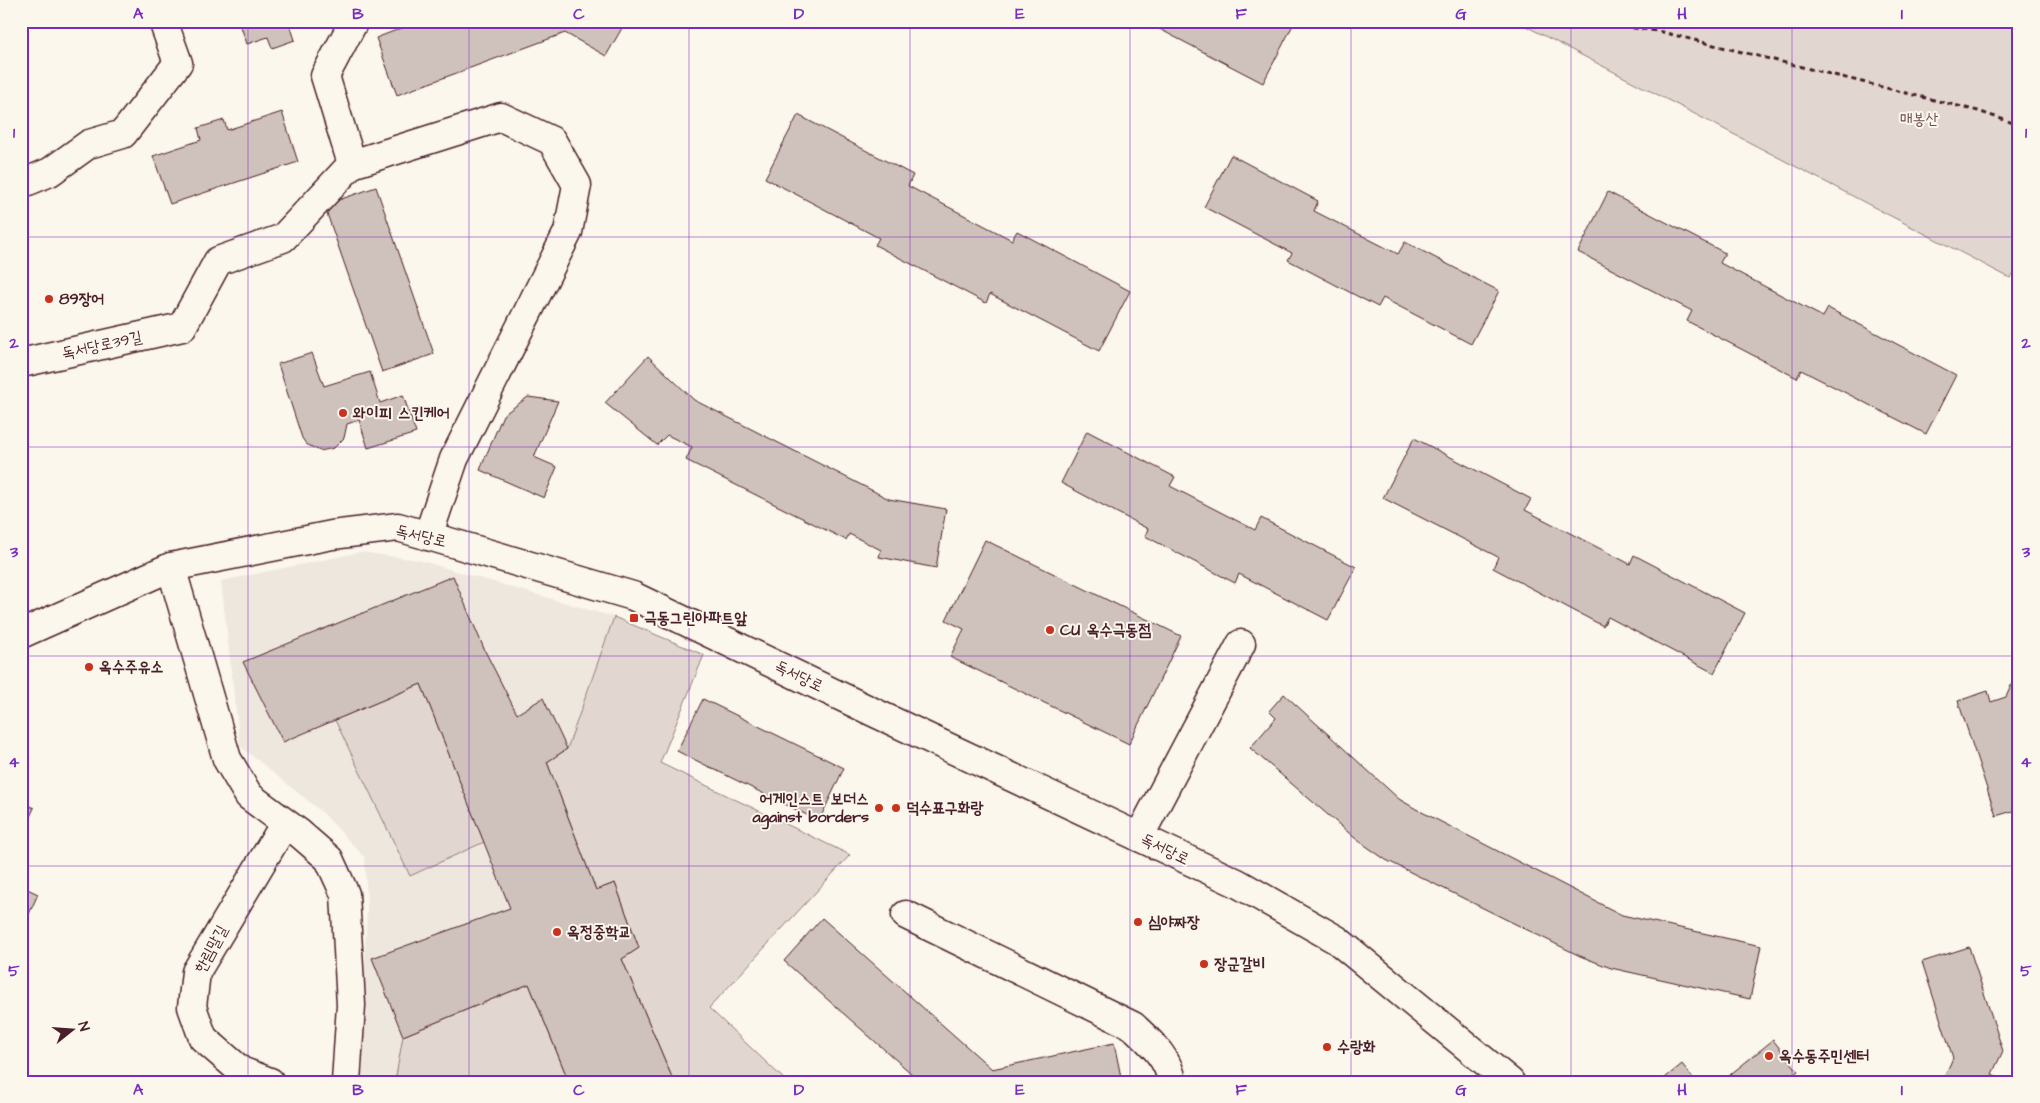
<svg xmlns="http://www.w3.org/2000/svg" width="2040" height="1103" viewBox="0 0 2040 1103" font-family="'Architects Daughter','Poor Story',sans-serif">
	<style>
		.built { fill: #eee7de }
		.green { fill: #e2d7d0; stroke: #967b7e }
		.building { fill: #cfc2bc; stroke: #4a1f2b }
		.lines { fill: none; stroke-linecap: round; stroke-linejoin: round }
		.minor-casing { stroke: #4a1f2b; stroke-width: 31 }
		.major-casing { stroke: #4a1f2b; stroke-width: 31 }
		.path { stroke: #4a1f2b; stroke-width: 3; stroke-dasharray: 5 4; stroke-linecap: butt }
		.minor { stroke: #fbf7ec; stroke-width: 28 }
		.major { stroke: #fbf7ec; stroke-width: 28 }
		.grid { fill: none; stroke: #7b2cbf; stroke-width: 1; stroke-opacity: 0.55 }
		.poi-dot { fill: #c8321e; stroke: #fbf7ec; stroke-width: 2 }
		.labels { text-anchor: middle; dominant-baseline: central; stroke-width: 4; stroke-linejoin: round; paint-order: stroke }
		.park-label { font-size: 16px; fill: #704d54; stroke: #fbf7ec }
		.poi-label { font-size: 16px; font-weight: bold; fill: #4a1f2b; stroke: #fbf7ec; text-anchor: start }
		.street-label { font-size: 16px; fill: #4a1f2b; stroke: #fbf7ec }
		.neatline { fill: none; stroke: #7b2cbf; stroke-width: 2 }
		.grid-label { font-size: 16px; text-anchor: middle; font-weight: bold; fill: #7b2cbf }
	</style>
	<rect width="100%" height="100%" fill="#fbf7ec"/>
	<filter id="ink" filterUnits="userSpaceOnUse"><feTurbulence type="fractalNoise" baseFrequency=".02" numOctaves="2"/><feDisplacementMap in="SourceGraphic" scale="10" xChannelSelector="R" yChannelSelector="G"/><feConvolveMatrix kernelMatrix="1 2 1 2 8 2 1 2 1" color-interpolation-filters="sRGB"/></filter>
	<g filter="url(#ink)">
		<path class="built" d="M361,552l57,8 196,57 -47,132 29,141 19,-7 24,65 -17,11 52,123h-315l8,-174 -2,-50 -42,-45 -83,-67 -19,-165z"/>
		<path class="green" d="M1516,21h503v247l-9,10z
			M614,617l90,38 -44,108 190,92 -141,153 78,74h-113l-52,-123 17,-11 -24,-65 -19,7 -49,-128 20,-13z
			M421,684l63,158 -74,34 -75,-156z
			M529,984l40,98h-174l8,-46z"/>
		<path class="building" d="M239,21h50l6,19 -23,8 -4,-11 -21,7z
			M420,21h206l-20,35 -41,-23 -168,62 -21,-57z
			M1123,21h15l-4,6z
			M1144,21h146l4,2 -31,60z
			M282,112l16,50 -128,42 -17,-48 48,-16 -3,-12 26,-8 3,10z
			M798,115l115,60 -5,11 104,54 5,-9 113,60 -31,60 -109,-57 -4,9 -111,-58 4,-7 -114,-60z
			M1231,155l87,46 -4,10 84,43 7,-12 94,49 -28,53 -88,-46 -5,9 -90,-47 4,-7 -88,-46z
			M376,187l58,167 -52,18 -58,-167z
			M1608,192l117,61 -5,10 103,54 5,-9 128,67 -30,59 -125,-64 -4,8 -110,-57 5,-10 -114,-59z
			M312,353l12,33 46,-14 10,31 23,-8 13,38 -48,15 -9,-28 -12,4 -3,14 -10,10 -14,3 -14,-7 -4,-6 -24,-74z
			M648,356l46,44 195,99 57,10 -10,59 -57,-11 2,-7 -32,-16 -3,6 -160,-80 6,-13 -25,-12 -10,10 -52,-42z
			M528,397l30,4 -24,56 23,10 -13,31 -64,-28 23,-55z
			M1087,431l88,46 -5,9 85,44 6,-12 95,49 -28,53 -89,-46 -4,9 -90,-47 3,-7 -87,-46z
			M1414,438l117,61 -6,11 105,54 4,-9 111,58 -31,60 -106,-56 -5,9 -110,-58 5,-11 -115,-59z
			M985,540l196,96 -52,108 -179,-87 14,-28 -18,-9z
			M453,576l32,75 32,63 26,-16 24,51 -20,13 49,128 19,-7 24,65 -17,11 52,123h-105l-40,-98 -126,52 -31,-78 138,-50 -89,-224 -138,58 -40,-80z
			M2019,668v141l-23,7 -38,-115 30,-10 3,11 15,-5z
			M1284,694l115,105 17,10 206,106 139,31 -11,53 -139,-31 -31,-12 -194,-96 -30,-21 -106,-91 26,-30 -7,-7z
			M703,699l141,69 -25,53 -142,-70z
			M21,802l13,6 -13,28z
			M21,886l17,8 -17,38z
			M822,918l170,151 122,-26 8,39h-201l-137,-121z
			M1969,947l34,104 -11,23 17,8h-67l11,-24 -31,-96z
			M1773,1040l25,31 -7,6 5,5h-75z
			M1682,1064l14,18h-36z"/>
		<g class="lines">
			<defs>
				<path id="minor" d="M352,164l-27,-88 29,-55
					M21,184l29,-12 39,-28 34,-10 55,-71 -15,-42
					M21,363l161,-36 36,-66 65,-23 69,-74 149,-47 51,24 25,44 -9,47 -114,227 -26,77
					M171,567l56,192 22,37 50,37 30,26 16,35 6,111 -5,77
					M1139,837l102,-193
					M906,915l227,111c17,16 36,32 39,56
					M270,1082l-29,-11 -38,-33 -11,-31 4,-35 89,-149"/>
				<path id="major" d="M21,634l150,-67 161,-32 66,-8 235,69 238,115 366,172 100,57 173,142"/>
			</defs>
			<use href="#minor" class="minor-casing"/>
			<use href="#major" class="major-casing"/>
			<path class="path" d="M1579,21l79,10 320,80 41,14"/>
			<use href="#minor" class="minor"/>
			<use href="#major" class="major"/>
		</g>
	</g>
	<path class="grid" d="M248,21v1061M469,21v1061M689,21v1061M910,21v1061M1130,21v1061M1351,21v1061M1571,21v1061M1792,21v1061M21,237h1998M21,447h1998M21,656h1998M21,866h1998"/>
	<g class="poi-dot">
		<circle cx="49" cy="299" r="5"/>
		<circle cx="343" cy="413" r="5"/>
		<rect x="629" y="613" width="10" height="10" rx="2.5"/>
		<circle cx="1050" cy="630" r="5"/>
		<circle cx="89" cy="667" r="5"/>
		<circle cx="879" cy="808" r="5"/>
		<circle cx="896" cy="808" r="5"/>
		<circle cx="1138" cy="922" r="5"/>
		<circle cx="557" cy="932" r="5"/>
		<circle cx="1204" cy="964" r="5"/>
		<circle cx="1327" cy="1047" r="5"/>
		<circle cx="1769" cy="1056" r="5"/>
	</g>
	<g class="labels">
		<g class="park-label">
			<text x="1919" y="119">매봉산</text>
		</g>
		<g class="poi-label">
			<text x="59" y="299">89장어</text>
			<text x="353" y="413">와이피 스킨케어</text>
			<text x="644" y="618">극동그린아파트앞</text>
			<text x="1060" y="630">CU 옥수극동점</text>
			<text x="99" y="667">옥수주유소</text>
			<text x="869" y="799" text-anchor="end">어게인스트 보더스<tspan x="869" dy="18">against borders</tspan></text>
			<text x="906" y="808">덕수표구화랑</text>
			<text x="1148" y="922">심야짜장</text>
			<text x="567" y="932">옥정중학교</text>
			<text x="1214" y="964">장군갈비</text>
			<text x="1337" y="1047">수랑화</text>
			<text x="1779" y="1056">옥수동주민센터</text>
		</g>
		<g class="street-label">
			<text transform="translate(102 345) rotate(-12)">독서당로39길</text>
			<text transform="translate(421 536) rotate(13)">독서당로</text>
			<text transform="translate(799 676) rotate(26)">독서당로</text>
			<text transform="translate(1165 849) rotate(26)">독서당로</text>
			<text transform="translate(211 949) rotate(-62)">한림말길</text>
		</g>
	</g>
	<rect width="2040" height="1103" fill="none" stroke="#fbf7ec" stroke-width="55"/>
	<g transform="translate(72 1030) rotate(73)" stroke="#fbf7ec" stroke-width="4" paint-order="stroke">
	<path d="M0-4L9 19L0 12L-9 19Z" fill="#4a1f2b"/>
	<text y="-8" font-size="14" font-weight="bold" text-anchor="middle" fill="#4a1f2b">N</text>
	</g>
	<rect x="28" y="28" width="1984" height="1048" class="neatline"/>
	<g class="grid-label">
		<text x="138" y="19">A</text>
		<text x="358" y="19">B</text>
		<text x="579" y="19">C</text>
		<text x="799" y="19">D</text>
		<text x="1020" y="19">E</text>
		<text x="1241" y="19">F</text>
		<text x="1461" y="19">G</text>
		<text x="1682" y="19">H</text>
		<text x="1902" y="19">I</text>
		<text x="14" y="138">1</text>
		<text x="2026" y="138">1</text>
		<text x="14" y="348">2</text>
		<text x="2026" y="348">2</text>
		<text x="14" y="557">3</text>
		<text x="2026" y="557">3</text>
		<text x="14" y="767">4</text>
		<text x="2026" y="767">4</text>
		<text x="14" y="976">5</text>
		<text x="2026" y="976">5</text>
		<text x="138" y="1095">A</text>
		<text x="358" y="1095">B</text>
		<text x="579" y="1095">C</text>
		<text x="799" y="1095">D</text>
		<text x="1020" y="1095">E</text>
		<text x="1241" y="1095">F</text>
		<text x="1461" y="1095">G</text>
		<text x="1682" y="1095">H</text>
		<text x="1902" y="1095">I</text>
	</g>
</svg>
